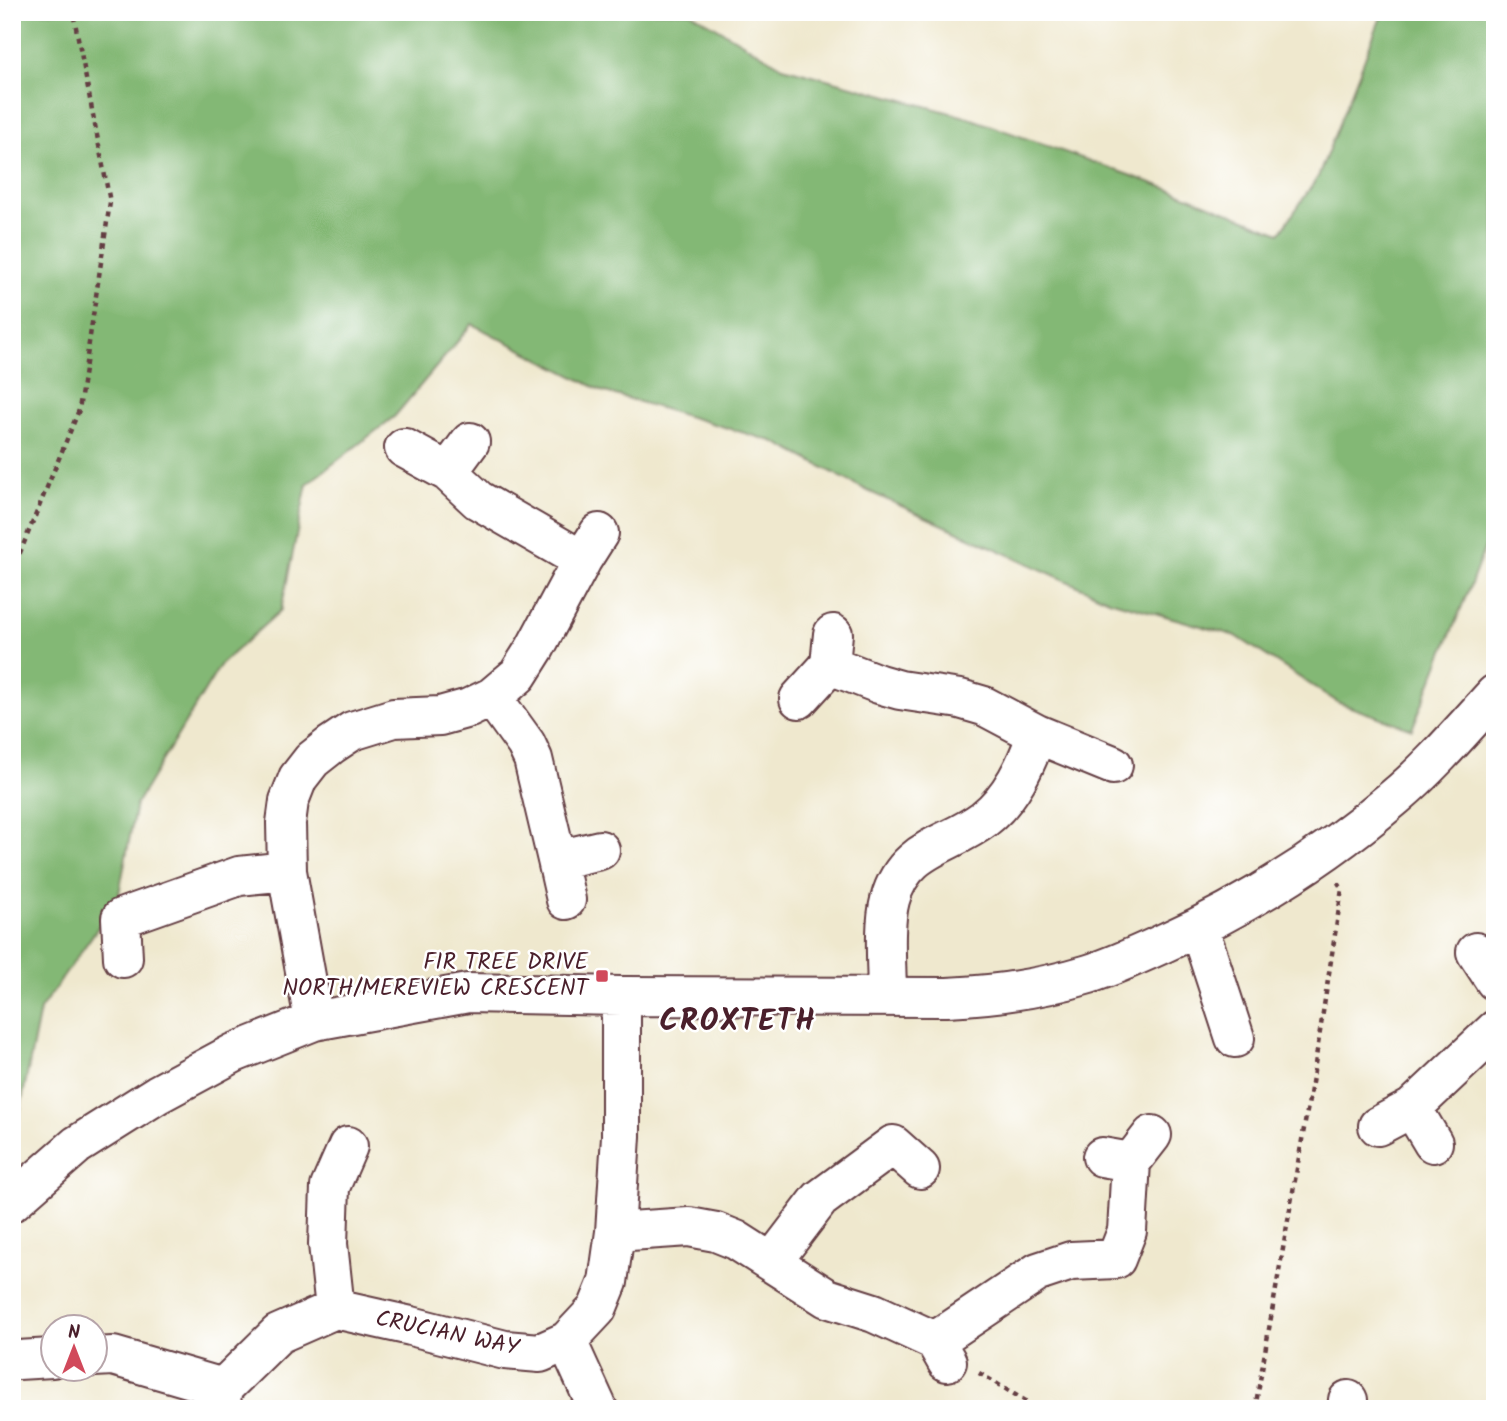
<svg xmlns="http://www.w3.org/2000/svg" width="1507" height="1421" viewBox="0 0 1507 1421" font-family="Kalam,sans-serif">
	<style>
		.forest { fill: #83b874; stroke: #666c50; stroke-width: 2 }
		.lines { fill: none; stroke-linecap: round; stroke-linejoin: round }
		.minor-casing { stroke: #633d43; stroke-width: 42 }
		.path { stroke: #633d43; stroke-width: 4.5; stroke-dasharray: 5 5; stroke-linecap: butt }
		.minor { stroke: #fff; stroke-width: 38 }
		.poi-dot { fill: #d1495b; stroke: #fff; stroke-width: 2.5 }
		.labels { text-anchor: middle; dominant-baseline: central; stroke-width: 5; stroke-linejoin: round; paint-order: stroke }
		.poi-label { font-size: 23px; fill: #4a1f2b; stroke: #fff; text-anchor: end }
		.street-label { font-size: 23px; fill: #4a1f2b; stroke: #fff }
		.district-label { font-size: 30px; font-weight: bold; letter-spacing: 2px; fill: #4a1f2b; stroke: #fff }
	</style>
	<rect width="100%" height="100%" fill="#fff"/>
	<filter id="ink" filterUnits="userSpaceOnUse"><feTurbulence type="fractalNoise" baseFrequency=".0143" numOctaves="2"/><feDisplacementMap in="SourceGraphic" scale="14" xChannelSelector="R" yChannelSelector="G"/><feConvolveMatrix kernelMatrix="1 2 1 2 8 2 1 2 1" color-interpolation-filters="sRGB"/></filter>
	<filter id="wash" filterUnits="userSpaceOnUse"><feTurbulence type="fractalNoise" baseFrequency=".00686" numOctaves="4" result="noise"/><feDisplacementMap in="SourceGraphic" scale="28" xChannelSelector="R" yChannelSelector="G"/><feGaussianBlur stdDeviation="1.57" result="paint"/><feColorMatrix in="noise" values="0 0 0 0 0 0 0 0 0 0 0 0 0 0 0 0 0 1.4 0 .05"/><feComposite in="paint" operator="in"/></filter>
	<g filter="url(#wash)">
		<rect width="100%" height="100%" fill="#efe8ce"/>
		<path class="forest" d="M12,12h678l93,55 186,51 208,74 103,41 38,-56 65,-165h112v508l-24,64 -59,145 -73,-26 -103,-67 -127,-36 -241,-109 -93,-49 -173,-51 -130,-67 -77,92 -88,68 -26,126 -60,54 -85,140 -18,95 -78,111 -28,141z"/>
	</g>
	<g filter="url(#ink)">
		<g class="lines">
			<defs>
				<path id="minor" d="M404,448l44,24 22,-30
					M448,472l30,28 104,60
					M830,665l49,19 21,6 60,9 24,7 53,28c-11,31 -26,64 -53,85 -37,28 -80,28 -94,81 -7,26 -3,69 -3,96
					M492,697l34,47 7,15 24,101
					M799,699l31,-34 3,-31
					M1037,734l76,31
					M566,900l-9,-40 43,-10
					M1199,928l36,110
					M1476,952l19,29
					M123,958l-2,-40 118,-42 48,-5
					M314,1021l-27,-150 -1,-48 3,-22 9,-23 14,-18 19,-15 21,-14 42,-13 46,-2 29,-8 23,-11 26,-22 17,-27 47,-88 17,-27
					M1412,1108l21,35
					M1378,1126l34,-18 83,-78
					M1102,1157l29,5 21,-27
					M12,1202l65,-57 81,-51 76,-41 80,-32 154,-28 153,3 326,1c48,-2 96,-9 142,-23 25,-8 49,-19 73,-30 84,-38 164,-88 233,-147 37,-31 68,-68 100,-103
					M615,1232l74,-5 27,5 20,8 91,58 47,15 61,28
					M772,1262l48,-63 73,-54 27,24
					M335,1309l-7,-65 2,-57 18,-41
					M567,1341l31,68
					M94,1357l19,-1 110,32
					M18,1360l34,-2
					M947,1362l-12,-21 103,-69 33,-11 45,-2 11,-28 4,-69
					M220,1409l3,-21 55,-54 57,-25 76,17 94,24 35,3 27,-12 30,-32 11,-27 7,-50 6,-96v-140
					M1347,1409l1,-9"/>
			</defs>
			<use href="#minor" class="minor-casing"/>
			<path class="path" d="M12,572l67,-162 31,-208 -37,-190
				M979,1373l60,36
				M1255,1409l58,-332 29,-188 -5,-8"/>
			<use href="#minor" class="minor"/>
		</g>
	</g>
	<rect class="poi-dot" x="595" y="969" width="14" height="14" rx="3.5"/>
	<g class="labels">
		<g class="poi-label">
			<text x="588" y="963">FIR TREE DRIVE<tspan x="588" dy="26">NORTH/MEREVIEW CRESCENT</tspan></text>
		</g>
		<g class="street-label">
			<text transform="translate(447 1334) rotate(12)">CRUCIAN WAY</text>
		</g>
		<g class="district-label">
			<text x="738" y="1022">CROXTETH</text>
		</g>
	</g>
	<rect width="1507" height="1421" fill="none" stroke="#fff" stroke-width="42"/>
	<g transform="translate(74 1348)"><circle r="33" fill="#ffffff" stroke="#b7a5aa" stroke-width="2"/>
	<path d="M0-5L12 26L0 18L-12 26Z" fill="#d1495b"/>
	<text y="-10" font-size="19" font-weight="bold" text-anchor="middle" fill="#4a1f2b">N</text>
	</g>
</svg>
